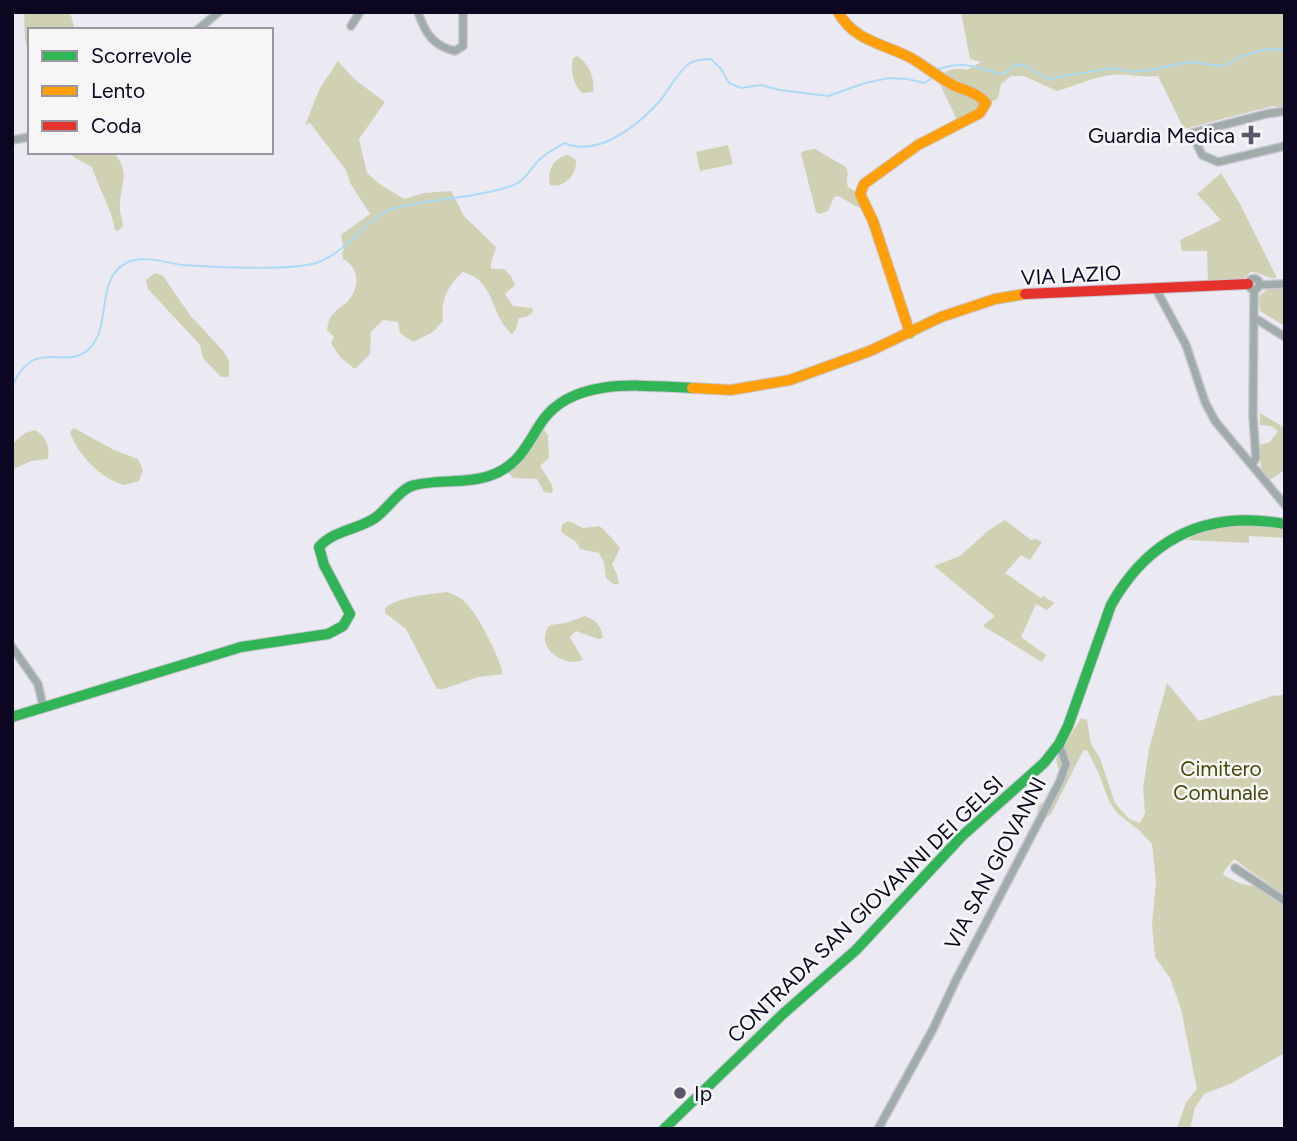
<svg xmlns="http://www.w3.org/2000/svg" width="1297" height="1141" viewBox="0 0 1297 1141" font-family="Figtree,sans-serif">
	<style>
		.green { fill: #d0d1b2 }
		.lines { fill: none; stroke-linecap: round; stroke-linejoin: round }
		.stream { stroke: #addbf5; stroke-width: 2 }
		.street-casing { stroke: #c8c6d1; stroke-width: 10 }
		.fast-casing { stroke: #c8c6d1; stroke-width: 12 }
		.slow-casing { stroke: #c8c6d1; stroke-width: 12 }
		.jam-casing { stroke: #c8c6d1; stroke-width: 12 }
		.street { stroke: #9faca9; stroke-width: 7 }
		.fast { stroke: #30b455; stroke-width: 10 }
		.slow { stroke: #ff9f0a; stroke-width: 10 }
		.jam { stroke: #e5322d; stroke-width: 10 }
		.poi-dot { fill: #5b566a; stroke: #f6f6f6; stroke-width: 2.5 }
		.labels { text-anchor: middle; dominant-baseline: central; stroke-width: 5; stroke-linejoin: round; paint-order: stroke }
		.poi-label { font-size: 21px; fill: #0d0621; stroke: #f6f6f6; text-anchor: end }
		.street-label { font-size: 21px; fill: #0d0621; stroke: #f6f6f6 }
		.park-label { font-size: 21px; fill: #454809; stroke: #f6f6f6 }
	</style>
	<rect width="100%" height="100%" fill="#ebeaf3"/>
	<path class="green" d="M24,12h46l5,18h-45v33l-5,-24z
		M961,12h324v96l-12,-2 -89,23 -26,-53c-16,2 -32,-3 -46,-1 -19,2 -37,11 -55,16l-33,-15h-13l-10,8 -3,14 -40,24 -20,-42c7,-11 17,-13 29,-10l14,-8 -11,-3z
		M577,56c12,7 18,22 16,36l-11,1c-9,-9 -12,-23 -9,-35z
		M338,61l16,18 31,23 -26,37 8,34 11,10 26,16 20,-6 27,-2 13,25 32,31c-1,8 -6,14 -5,22h13l7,7 4,9 -10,9 8,12 19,2 1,4 -7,5 -7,1 -3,11 -4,5c-23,-20 -16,-53 -49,-62 -15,12 -23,30 -20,49l-10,11 -20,10 -13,-9 -2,-11 -15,-2 -12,12 -1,22 -15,15 -15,-12 -9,-14 3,-6 -7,-7c1,-6 2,-12 6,-16 4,-5 9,-8 14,-12 13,-13 13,-35 -4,-43l-1,-7 2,-2 -3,-15 29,-21 -20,-31 -4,-13 -36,-47 -5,2 15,-37z
		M728,145l5,19 -33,7 -4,-19z
		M815,149l31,18c4,8 -1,14 2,20l10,6 5,17 -25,-14 -4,1 -6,14 -8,3 -4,-2 -15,-58 2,-3z
		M69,152h45c16,23 8,26 6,51 -1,8 2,15 3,23l-5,5 -3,-1c-3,-22 -17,-42 -23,-63l-17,-9z
		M568,155l8,5c1,15 -11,28 -26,25 -4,-14 4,-28 18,-30z
		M1221,173l18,29 38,76c-11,1 -18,-7 -27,-6 -8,13 -27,10 -42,11l-1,-32h-25l-2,-11 41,-20 -24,-26z
		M155,273l8,3 27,39 34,37 5,9v16h-8l-18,-19 -3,-13 -52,-56 -2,-9z
		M1285,288v38l-25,-15 -1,-15 9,-7z
		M1260,413l25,15v42l-16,10 -8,-10 -1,-25 10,-3 8,-11 -7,-5 -11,-1z
		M74,428l40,22 24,9 5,11 -4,11 -15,4c-23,-6 -47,-31 -54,-53z
		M543,429l5,6 1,23 -9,8 12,19 1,7 -2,1 -7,-1 -7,-13 -24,-1 -7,-9z
		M35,430c11,7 15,15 13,29l-17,2 -19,9v-26l13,-11z
		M1005,520l26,20 5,-1 6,3 -12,18 -9,-5 -16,18 36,25 2,-2 12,7 -8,7 -11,-6 -15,33 25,18 -4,7 -59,-36 12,-10 -61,-50 26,-10 29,-26z
		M569,521l14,7 16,-2c5,3 17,17 21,22l-8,17 5,9 2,10h-6l-7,-6 -2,-15 -5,-10 -19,-4 -4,-7 -15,-10 1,-8z
		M1241,523l44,5v10l-36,-2v7l-63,-3 20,-10z
		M447,592c7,3 14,5 19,11 14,15 32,51 37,71l-25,3 -35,12h-6l-31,-60 -21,-16v-5c12,-11 45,-14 62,-16z
		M585,616c12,5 16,9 18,22l-5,1 -22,-8 -6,6 13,23c-21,9 -50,-15 -33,-35l16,-2z
		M1167,683l32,38 77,-26 1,1 8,-2v202l-51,-37 -11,14 2,3 14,7 18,4 28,20v146l-53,30 -28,11 -9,14 -5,21h-13l9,-27 11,-13 -16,-80 -11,-31 -15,-21 -3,-33 4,-42 -4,-38 -12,-13 -23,-18 -8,-12 -11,-29 -11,-22 -4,1 -32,63 -4,3 -10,-3 2,-9c10,-6 9,-14 22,-21l5,-11 -8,-5 -2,-9 25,-41 6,2 4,24 9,14 15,45 14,16 11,4 5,-10 -2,-25 6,-39z"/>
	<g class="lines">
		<path class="stream" d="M936,70c32,-11 38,-1 68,4l12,-10 10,2 22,13 63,-11 22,4 17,-2 38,-8 37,4 17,-10 20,-6 23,-1
			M12,387c22,-53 54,-14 78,-39 22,-23 5,-68 36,-85 18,-9 39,0 57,2 29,2 108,6 133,-2 27,-9 44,-35 67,-50 8,-6 21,-7 31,-9 30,-6 64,-7 94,-17 18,-5 19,-15 31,-27 7,-7 17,-12 26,-17 33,15 73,-18 94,-41 10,-12 18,-30 31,-39 6,-3 14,-4 21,-4l10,10 8,14 12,5 20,-3 19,5 48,6 37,-13 24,-5 18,1 18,4 6,-5"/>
		<defs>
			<path id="street" d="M418,12c7,21 15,34 37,39l8,-5v-34
				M351,26l9,-14
				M197,30l22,-18
				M1285,111l-19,3 -74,19 10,22 16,7 67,-16
				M12,140l18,-3
				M1248.5 284a5.5 5.5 0 1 1 11 0a5.5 5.5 0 1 1-11 0Z
				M1259,285l26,-1
				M1156,289l30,56 19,57 10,19 70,84
				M1254,321l4,-1 27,17
				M1252,464l4,-6 -3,-42 1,-126
				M12,647l26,37 5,22
				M1235,868l50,33
				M878,1129l54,-98 24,-51 104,-199 6,-17 -7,-20"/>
			<path id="fast" d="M12,717l229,-70 87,-13 15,-8 7,-12 -26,-49 -5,-18c15,-17 38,-17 56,-29 13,-9 25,-30 40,-33 24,-6 51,-1 74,-9 31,-10 38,-33 54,-56 32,-44 101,-34 149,-32
				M664,1129l120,-116 72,-63 106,-114 82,-73 15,-19 9,-18 43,-121c39,-69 97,-95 174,-81"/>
			<path id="slow" d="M838,12c17,30 45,31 73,46 14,8 27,19 42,27 12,6 24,7 33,18l-6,10 -62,32 -54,39 -4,10 13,27 37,112
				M692,388l39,2 59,-10 80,-29 71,-34 54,-18 30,-5"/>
			<path id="jam" d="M1025,294l223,-10"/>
		</defs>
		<use href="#street" class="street-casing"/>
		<use href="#fast" class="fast-casing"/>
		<use href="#slow" class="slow-casing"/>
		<use href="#jam" class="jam-casing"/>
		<use href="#street" class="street"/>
		<use href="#fast" class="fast"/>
		<use href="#slow" class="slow"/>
		<use href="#jam" class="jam"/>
	</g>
	<g class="poi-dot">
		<path d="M1247.5 124.5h7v7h7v7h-7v7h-7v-7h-7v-7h7z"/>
		<circle cx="680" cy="1093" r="7"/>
	</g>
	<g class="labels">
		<g class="poi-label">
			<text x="1235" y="135">Guardia Medica</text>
			<text x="694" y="1093" text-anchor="start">Ip</text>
		</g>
		<g class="street-label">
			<text transform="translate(1071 275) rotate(-3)">VIA LAZIO</text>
			<text transform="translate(995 863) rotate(-62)">VIA SAN GIOVANNI</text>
			<text transform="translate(865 909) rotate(-44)">CONTRADA SAN GIOVANNI DEI GELSI</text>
		</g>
		<g class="park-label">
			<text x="1221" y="768">Cimitero<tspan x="1221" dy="24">Comunale</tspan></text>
		</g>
	</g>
	<rect width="1297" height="1141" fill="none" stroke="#0d0621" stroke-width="28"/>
	<rect x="28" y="28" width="245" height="126" fill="#f6f6f6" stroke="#9996a1" stroke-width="2"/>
	<rect x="42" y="51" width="35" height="10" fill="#30b455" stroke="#9996a1" stroke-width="2"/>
	<text x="91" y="63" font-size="21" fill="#0d0621">Scorrevole</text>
	<rect x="42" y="86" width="35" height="10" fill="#ff9f0a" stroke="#9996a1" stroke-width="2"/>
	<text x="91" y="98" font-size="21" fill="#0d0621">Lento</text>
	<rect x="42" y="121" width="35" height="10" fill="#e5322d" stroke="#9996a1" stroke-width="2"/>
	<text x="91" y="133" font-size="21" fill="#0d0621">Coda</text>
</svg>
